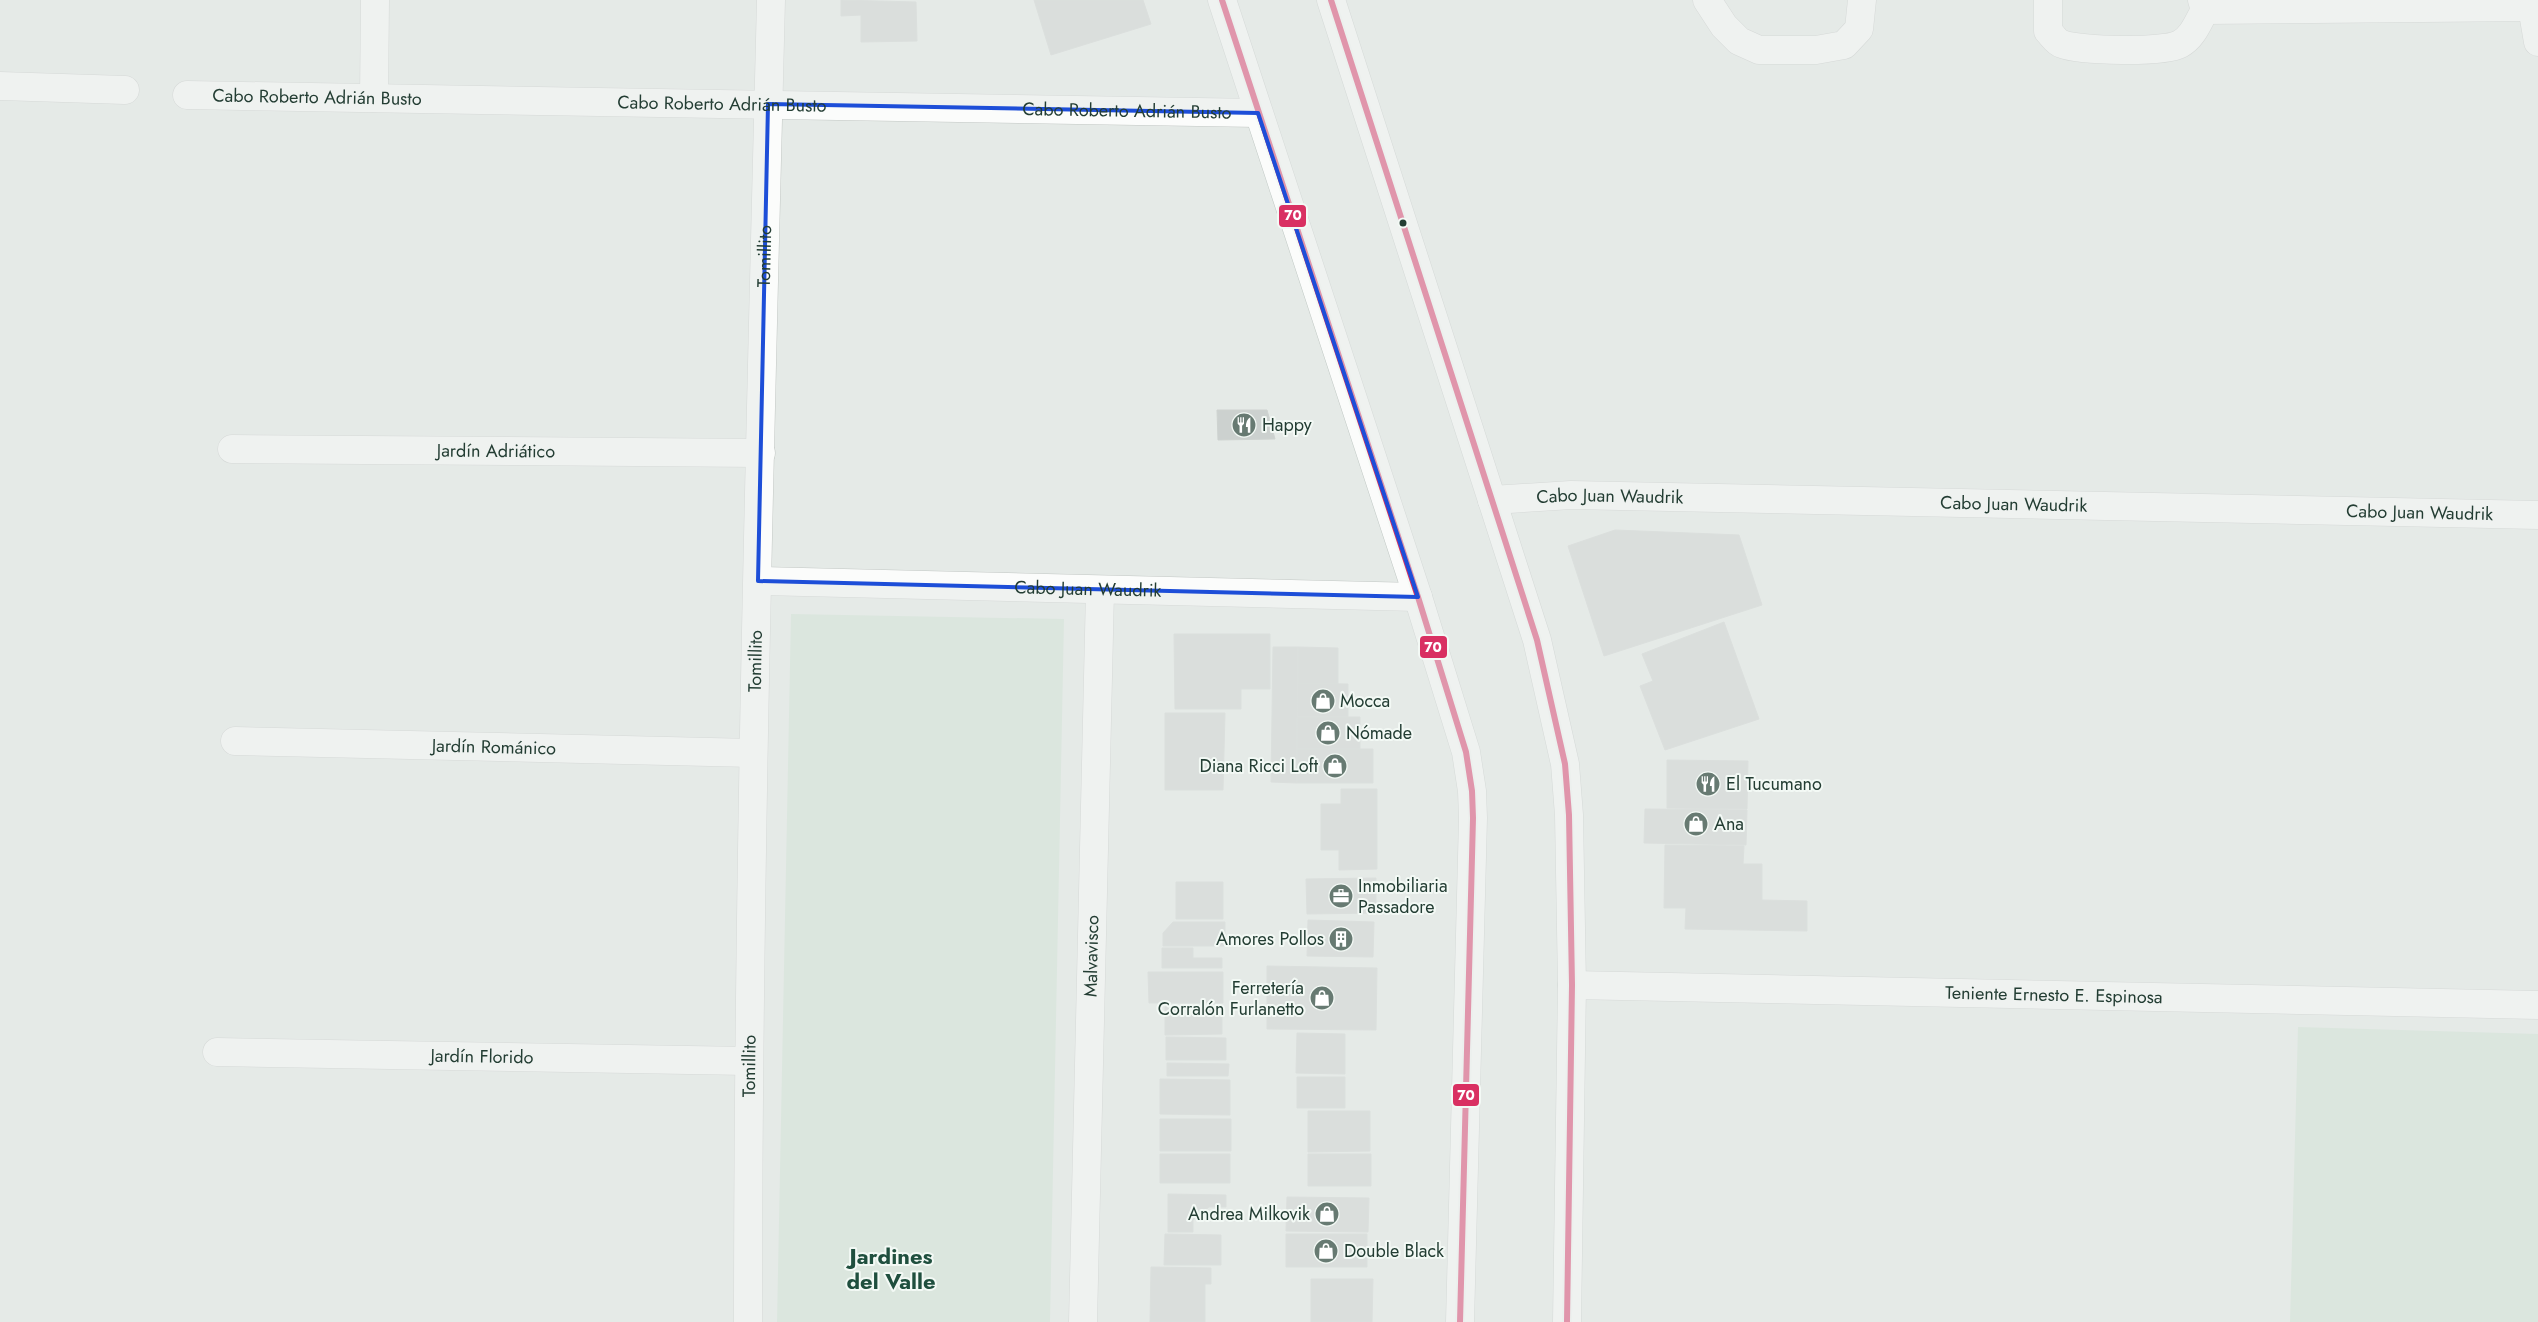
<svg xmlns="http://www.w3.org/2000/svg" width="2538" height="1322" viewBox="0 0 2538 1322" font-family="Jost,sans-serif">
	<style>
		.green { fill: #cee3d3 }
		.building { fill: #ccd1cf; stroke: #ced3d0 }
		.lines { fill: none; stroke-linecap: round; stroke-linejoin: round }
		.street-casing { stroke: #c2c7c4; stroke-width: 29 }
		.secondary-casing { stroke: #c0c8c4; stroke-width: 29 }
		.street { stroke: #fbfcfb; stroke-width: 28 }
		.secondary { stroke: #fbfcfb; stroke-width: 28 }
		.bus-1-casing { stroke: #f3f9f5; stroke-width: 10 }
		.bus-1 { stroke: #d93062; stroke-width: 6 }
		.marked { fill: none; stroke: #1d4ed8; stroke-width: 4; stroke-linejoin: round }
		.bus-dot { fill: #233d33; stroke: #f3f9f5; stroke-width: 2 }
		.labels { text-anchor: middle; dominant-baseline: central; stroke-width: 4; stroke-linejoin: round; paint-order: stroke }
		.street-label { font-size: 18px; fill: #233d33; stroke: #f3f9f5 }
		.poi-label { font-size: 18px; fill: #233d33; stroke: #f3f9f5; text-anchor: start }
		.district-label { font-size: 22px; font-weight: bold; fill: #1f4f3e; stroke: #f3f9f5 }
		.line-badge { stroke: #f3f9f5; stroke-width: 2 }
		.badge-label { font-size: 14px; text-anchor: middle; font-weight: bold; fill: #fff }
	</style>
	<rect width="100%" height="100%" fill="#e5eae7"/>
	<path class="green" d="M791,614l273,5 -14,703h-273z
		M2298,1027l240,7v288h-248z"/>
	<path class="building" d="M841,0l75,2 1,39 -56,1v-27l-20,1z
		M1034,0h109l8,24 -100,31z
		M1217,410h50l8,29 -57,1z
		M1615,530l124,5 23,70 -158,51 -36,-110z
		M1724,622l35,97 -94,31 -25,-64 13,-5 -11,-27z
		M1174,634h96v55h-29v20h-66z
		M1273,647h25l-1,136 -26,-1z
		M1298,647l40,1v36l-40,-1z
		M1298,683l50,1v33h-51z
		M1165,713h60l-2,77h-58z
		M1297,717h63v33l-63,-1z
		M1297,749h76v34h-76z
		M1667,760l81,1 -1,48 -80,-1z
		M1341,789h36v80l-38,1v-20h-18v-46h20z
		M1645,809l102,1 -1,35 -102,-2z
		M1665,845l79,1 -1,18h19v36l45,1v30l-122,-2 1,-21h-22z
		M1376,878v35l-69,1 -1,-35z
		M1176,882h47v37h-47z
		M1308,920l66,2 -1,35 -66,-1z
		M1173,922h52v24h-62v-13z
		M1162,948h31v10h29v10h-60z
		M1267,966l110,2 -1,62 -109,-1z
		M1148,972h75v31h-74z
		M1222,1006v28l-57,1v-28z
		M1297,1033l48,1v40l-49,-1z
		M1166,1037l60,1v22h-60z
		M1167,1063l62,1 -1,12h-61z
		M1297,1077h48v31h-48z
		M1160,1079l70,1v35l-70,-1z
		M1308,1111h62v40l-62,1z
		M1160,1119h71v32h-71z
		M1160,1154h70v29h-70z
		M1308,1154h63v32h-63z
		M1168,1194l58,1v12h-17l-16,13v12h-25z
		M1287,1197l82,1 -1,34 -82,-1z
		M1165,1234l56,1v30h-57z
		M1286,1234h81v33h-81z
		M1151,1267l60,1v16h-6v38h-55z
		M1311,1279h62l-1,43h-61z"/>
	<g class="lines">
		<defs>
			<g id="street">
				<path d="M1707,0l17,26 15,15 20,9h57l28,-5 15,-16 3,-29"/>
				<path d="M2048,0v31c4,4 8,11 14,13 18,7 102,9 118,0 13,-7 18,-22 25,-34l-3,-10"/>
				<path d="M2533,0l-1,7 6,35"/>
				<path d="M2205,10l327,-3"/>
				<path d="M0,86l125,4"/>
				<path id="s1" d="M187,95l1071,18"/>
				<path d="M374,98l1,-98"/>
				<path id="s2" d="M232,449l529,4"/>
				<path id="s3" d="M1492,500l79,-5 967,20"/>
				<path id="s4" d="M758,581l660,16"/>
				<path id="s5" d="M235,741l518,12"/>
				<path id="s6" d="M1572,985l966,20"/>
				<path id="s7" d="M217,1052l531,9"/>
				<path id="s8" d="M748,1322c0,-441 12,-881 23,-1322"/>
				<path id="s9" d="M1083,1322l17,-731"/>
			</g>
			<path id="secondary" d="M1222,0l196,597 48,155 6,39 1,27 -13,504
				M1331,0l206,640 28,124 4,51 3,170 -5,337"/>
		</defs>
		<use href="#street" class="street-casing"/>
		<use href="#secondary" class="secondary-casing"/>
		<use href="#street" class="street"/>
		<use href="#secondary" class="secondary"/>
		<defs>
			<path id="bus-1" d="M1222,0l196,597 48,155 6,39 1,27 -13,504
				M1331,0l206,640 28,124 4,51 3,170 -5,337"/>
		</defs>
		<use href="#bus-1" class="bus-1-casing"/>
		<use href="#bus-1" class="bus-1"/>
	</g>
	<path d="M0 0H2538V1322H0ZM768,104l490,9 160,484 -660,-16z" fill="#e5eae7" fill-opacity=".55" fill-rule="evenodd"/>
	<path class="marked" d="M768,104l490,9 160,484 -660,-16z"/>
	<defs>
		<symbol id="restaurant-disc" viewBox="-11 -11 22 22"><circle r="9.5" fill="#677a72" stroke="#f3f9f5"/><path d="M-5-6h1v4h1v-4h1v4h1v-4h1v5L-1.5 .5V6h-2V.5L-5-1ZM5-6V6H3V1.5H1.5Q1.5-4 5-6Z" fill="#fff"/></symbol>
		<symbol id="shop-disc" viewBox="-11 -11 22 22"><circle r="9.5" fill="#677a72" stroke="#f3f9f5"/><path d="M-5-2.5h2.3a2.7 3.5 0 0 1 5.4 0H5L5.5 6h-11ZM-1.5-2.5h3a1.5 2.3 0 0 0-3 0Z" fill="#fff"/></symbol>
		<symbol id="office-disc" viewBox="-11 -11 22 22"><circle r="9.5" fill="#677a72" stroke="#f3f9f5"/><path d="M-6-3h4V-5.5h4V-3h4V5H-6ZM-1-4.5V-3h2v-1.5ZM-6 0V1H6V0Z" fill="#fff"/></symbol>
		<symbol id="building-disc" viewBox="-11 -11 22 22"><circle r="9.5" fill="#677a72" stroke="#f3f9f5"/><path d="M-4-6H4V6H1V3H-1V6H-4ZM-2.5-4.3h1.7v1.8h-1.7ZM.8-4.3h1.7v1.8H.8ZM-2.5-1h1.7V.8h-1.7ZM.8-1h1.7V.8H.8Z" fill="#fff"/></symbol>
	</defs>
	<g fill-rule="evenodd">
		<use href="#restaurant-disc" x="1230" y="411" width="28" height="28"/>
		<use href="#shop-disc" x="1309" y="687" width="28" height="28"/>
		<use href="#shop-disc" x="1314" y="719" width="28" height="28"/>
		<use href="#shop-disc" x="1321" y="752" width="28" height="28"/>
		<use href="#restaurant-disc" x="1694" y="770" width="28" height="28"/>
		<use href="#shop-disc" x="1682" y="810" width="28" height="28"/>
		<use href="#office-disc" x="1327" y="882" width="28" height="28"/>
		<use href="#building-disc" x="1327" y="925" width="28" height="28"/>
		<use href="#shop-disc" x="1308" y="984" width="28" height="28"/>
		<use href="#shop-disc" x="1313" y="1200" width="28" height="28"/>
		<use href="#shop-disc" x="1312" y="1237" width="28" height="28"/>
	</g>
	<circle class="bus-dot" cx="1403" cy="223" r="4.5"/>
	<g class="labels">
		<g class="street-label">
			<text stroke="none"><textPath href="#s1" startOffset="130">Cabo Roberto Adrián Busto</textPath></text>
			<text stroke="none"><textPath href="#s1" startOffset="535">Cabo Roberto Adrián Busto</textPath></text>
			<text stroke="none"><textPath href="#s1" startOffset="940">Cabo Roberto Adrián Busto</textPath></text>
			<text stroke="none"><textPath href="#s8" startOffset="1066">Tomillito</textPath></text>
			<text stroke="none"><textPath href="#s2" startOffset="264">Jardín Adriático</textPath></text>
			<text stroke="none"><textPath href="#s3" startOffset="118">Cabo Juan Waudrik</textPath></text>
			<text stroke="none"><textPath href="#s3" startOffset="522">Cabo Juan Waudrik</textPath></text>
			<text stroke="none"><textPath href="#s3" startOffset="928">Cabo Juan Waudrik</textPath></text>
			<text stroke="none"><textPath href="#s4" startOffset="330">Cabo Juan Waudrik</textPath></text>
			<text stroke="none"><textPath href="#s8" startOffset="661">Tomillito</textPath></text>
			<text stroke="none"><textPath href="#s5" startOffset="259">Jardín Románico</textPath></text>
			<text stroke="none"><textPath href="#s9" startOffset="366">Malvavisco</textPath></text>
			<text stroke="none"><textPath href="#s6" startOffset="482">Teniente Ernesto E. Espinosa</textPath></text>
			<text stroke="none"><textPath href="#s7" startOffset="265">Jardín Florido</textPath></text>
			<text stroke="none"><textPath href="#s8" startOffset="256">Tomillito</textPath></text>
		</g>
		<g class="poi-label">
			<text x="1262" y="425">Happy</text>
			<text x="1340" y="701">Mocca</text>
			<text x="1346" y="733">Nómade</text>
			<text x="1318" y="766" text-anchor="end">Diana Ricci Loft</text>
			<text x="1726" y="784">El Tucumano</text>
			<text x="1714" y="824">Ana</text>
			<text x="1358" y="886">Inmobiliaria<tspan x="1358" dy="21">Passadore</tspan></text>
			<text x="1324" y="939" text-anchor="end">Amores Pollos</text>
			<text x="1304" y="988" text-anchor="end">Ferretería<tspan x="1304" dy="21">Corralón Furlanetto</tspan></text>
			<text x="1310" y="1214" text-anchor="end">Andrea Milkovik</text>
			<text x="1344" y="1251">Double Black</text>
		</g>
		<g class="district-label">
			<text x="891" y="1256">Jardines<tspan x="891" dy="25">del Valle</tspan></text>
		</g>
	</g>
	<g class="line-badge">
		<rect x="1278" y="204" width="29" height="24" rx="5" fill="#d93062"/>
		<rect x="1419" y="635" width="29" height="24" rx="5" fill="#d93062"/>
		<rect x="1452" y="1083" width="28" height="24" rx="5" fill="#d93062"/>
	</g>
	<g class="badge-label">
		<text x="1293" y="220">70</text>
		<text x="1433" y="652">70</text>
		<text x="1466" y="1100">70</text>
	</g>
</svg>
